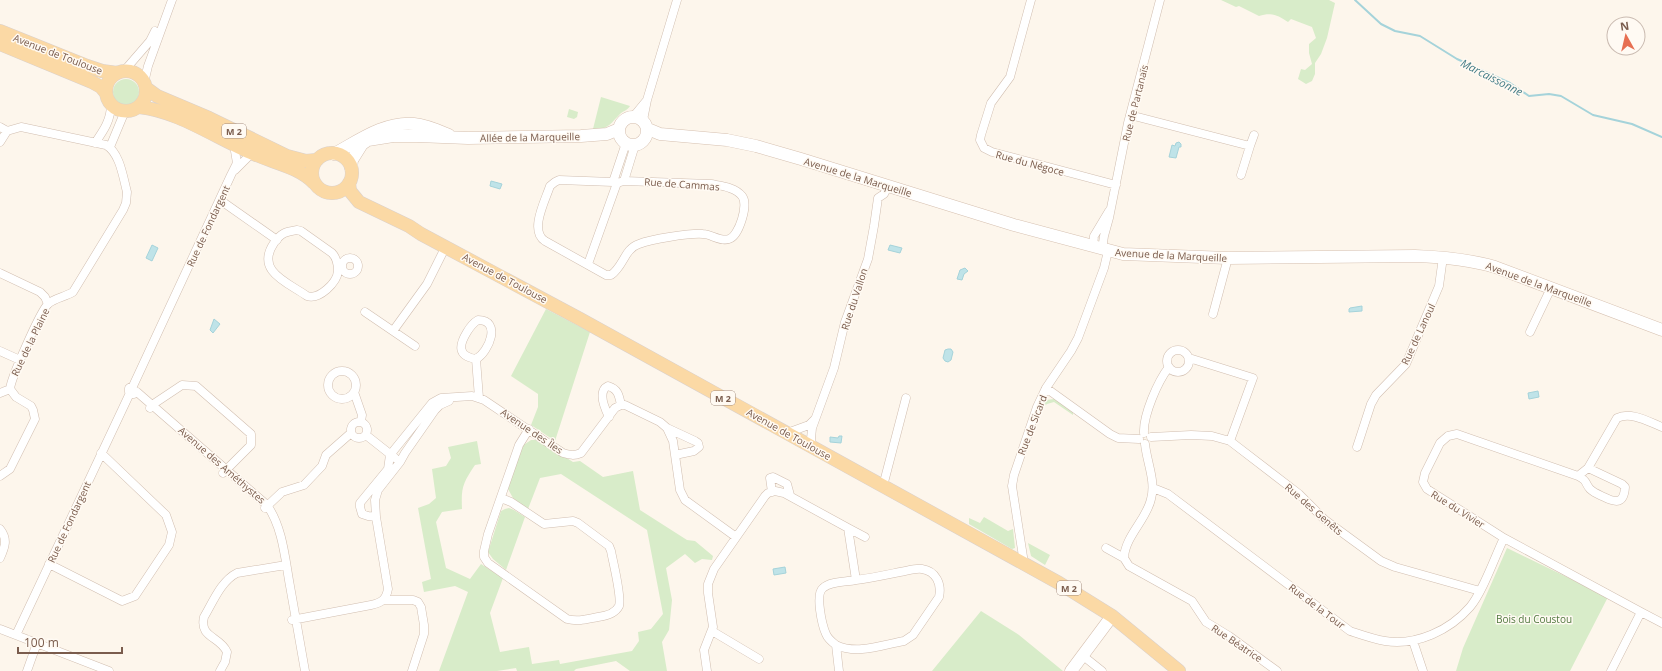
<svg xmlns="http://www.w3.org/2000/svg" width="1662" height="671" viewBox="0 0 1662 671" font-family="'Open Sans',sans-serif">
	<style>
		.green { fill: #d8ecc9 }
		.water { fill: #bfe3e8; stroke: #a5d3da }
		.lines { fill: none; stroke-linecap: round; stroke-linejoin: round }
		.stream { stroke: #a5d3da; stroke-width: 2 }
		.street-casing { stroke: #d1beb0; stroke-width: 9 }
		.secondary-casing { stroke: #d6c0b0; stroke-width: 13 }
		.primary-casing { stroke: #dad1cd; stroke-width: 14 }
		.street { stroke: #fff; stroke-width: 8 }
		.secondary { stroke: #fff; stroke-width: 12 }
		.primary { stroke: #fbd9a5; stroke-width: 13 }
		.labels { text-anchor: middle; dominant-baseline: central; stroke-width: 3; stroke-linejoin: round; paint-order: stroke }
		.shield { fill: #fffaf3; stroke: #a28b7f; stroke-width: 1 }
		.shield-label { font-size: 9px; font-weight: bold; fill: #7a5c4d }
		.street-label { font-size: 10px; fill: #7a5c4d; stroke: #fffaf3 }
		.park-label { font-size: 10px; fill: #537a41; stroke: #fffaf3 }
		.water-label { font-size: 11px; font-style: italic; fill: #437c86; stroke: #fffaf3 }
	</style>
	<rect width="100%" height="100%" fill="#fdf6ec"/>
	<path class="green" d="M1221,0h108l6,3 -8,35 -6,16 -6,9v11l-3,7 -6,3 -8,-5 3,-10 4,1 7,-6 -3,-11v-9l7,-6 -4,-11 -21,-8 -3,3c-10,-7 -17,-10 -29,-6l-20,-10 -3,1z
		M113 92a13 13 0 1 1 26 0a13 13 0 1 1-26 0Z
		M601,97l29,9c-2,4 -7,5 -10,8 -9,9 -13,17 -27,15z
		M569,109l9,3 -1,5 -3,2 -7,-2z
		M546,309l44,23 -35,109 -24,-16 7,-18v-13l-27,-18z
		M1054,399l5,2 14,10v4l-19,-13 -7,2 -5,4 4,-8z
		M531,440h8l34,22 7,-1 23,16 30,-6 7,39 47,30 8,1 18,15 -1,4 -10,-1 -7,4 -10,-9 -19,14 6,32 -3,30 -7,12 5,29h-37l-14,-10 -40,8 -2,2h-57l-1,-3 -19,3h-58l29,-79 -13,-6 -31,6 -2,-10 9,-3 -13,-71 11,-4 7,-6 -4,-29 14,-3 5,-8 -3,-11 29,-6 4,23 -6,1c-12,18 -14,22 -13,44l-20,3 -6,10 10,46 24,11 11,-15 22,14 -13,35 10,39 29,-5 3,17 27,-4 1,4 72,-13 7,-10 -1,-9 13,-3 12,-15 -16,-84 -86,-56 -21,4 -12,31 -15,-11 -5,-9 14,-43z
		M509,508l5,2 11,7 -19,53 -13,-11 -5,-7 13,-41 4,-2z
		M984,517l24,14 5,-2 2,19 -3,1 -43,-25v-6l11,5z
		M1028,543l22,12 -5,10 -14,-9z
		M1507,548l101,49 -38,74h-114l7,-23z
		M981,611l38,24 44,36h-131z"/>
	<path class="water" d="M1179,142l2,2v3h-2l-3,11 -7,-1 3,-12 3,1 1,-3z
		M491,181l11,3 -2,5 -10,-3z
		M152,245l6,3 -6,13 -6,-3z
		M890,245l12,3 -2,5 -12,-3z
		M965,268l3,3 -4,3 -2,6 -5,-1 3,-9z
		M1362,306v5l-13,1v-3l1,-1z
		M214,319l6,5 -7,9 -3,-3z
		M948,349h3l2,3 -2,8 -3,2 -3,-1 -2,-3 2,-8z
		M1538,391l1,6 -10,2 -1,-6z
		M839,436h3l-1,7 -11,-1v-5l8,1z
		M785,567l1,6 -12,2 -1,-6z"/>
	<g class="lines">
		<path class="stream" d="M1355,0l26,24 14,7 25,5 37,23 53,24 19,13 20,-2 12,2 32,19 39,9 30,13"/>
		<defs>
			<path id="street" d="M1031,0l-21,77 -19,26 -10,32 -1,5 4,8 8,4 124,33
				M124,71l26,-30 5,-10
				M144,83l4,-17 24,-66
				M1130,115l120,31 -9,29
				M633,117l14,-17
				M643,120l4,-20 30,-100
				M0,127l7,4
				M0,142l7,-11 14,-4 85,18c14,8 17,32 21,47l-1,11 -3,7 -50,82c-8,5 -19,6 -25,12 -8,8 -37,74 -38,85l6,8 15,9 2,4 2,9 -25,50 -10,7
				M95,143c9,-13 16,-23 16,-39
				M1250,146l4,-11
				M110,147l15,-36
				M235,170l13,-13 6,-3
				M559,180l54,2 4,1 7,-2 87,3c10,2 24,3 31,12 7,8 -3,40 -13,43 -9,3 -18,-5 -26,-5 -13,-1 -52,5 -64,10 -15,5 -15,22 -28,31h-5l-61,-34c-16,-10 0,-40 5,-55l5,-4z
				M624,181l11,-36
				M613,182l13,-39
				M220,200l57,40
				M297,230l4,1 31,22c4,4 6,12 6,18 -1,12 -19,29 -31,25 -20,-14 -52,-25 -33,-53 7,-10 11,-11 23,-13z
				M1093,247l1,-11 15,-25
				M1102,250l2,-14 5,-18 19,-95 32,-123
				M342 266a8 8 0 1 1 16 0a8 8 0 1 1-16 0Z
				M588,264l29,-81
				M0,273l40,19 5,5 3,7
				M365,312l50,34
				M1213,314l15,-56
				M478,320c24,0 11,32 -2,39 -19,-3 -17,-14 -9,-27 3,-5 6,-9 11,-12z
				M393,331l34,-47 19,-38
				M1530,332l21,-44
				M1167 361a11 11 0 1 1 22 0a11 11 0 1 1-22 0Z
				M0,351l20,9
				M1189,358l64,20 -23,63
				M476,359l3,39
				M328 385a14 14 0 1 1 28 0a14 14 0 1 1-28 0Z
				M1046,388l64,46 8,4 21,1
				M137,392l130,113c16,23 18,54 23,81 5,29 10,57 15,85
				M137,392l-3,2h-3l-2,-2v-4l4,-2 98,-211 6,-12 -3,-18
				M354,392l8,23 -1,6
				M0,393l10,-4
				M150,408l2,-3 30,-20 14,1 55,48v11l-28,28
				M609,417c-4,-8 -10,-22 -4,-29l3,-2c10,3 11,9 13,19
				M351 430a8 8 0 1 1 16 0a8 8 0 1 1-16 0Z
				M667,428l28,13 3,2 1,4 -5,4 -19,4
				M787,433l22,-8 5,-5
				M1144,433c-1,-18 14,-52 25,-66
				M366,435l29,23
				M1151,437l40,-2 21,1 18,5 69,53 26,26 56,41 14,6 85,24
				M812,447l-1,-8 1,-11 22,-60 11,-46 23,-63 6,-33 4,-28 6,-4 4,-8
				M1357,447l14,-43 5,-9 30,-31 33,-78 4,-29
				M1578,476c10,5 6,6 12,13 4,4 10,6 14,8 12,6 20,7 21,-10l-3,-3 -34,-16
				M883,486l23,-88
				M1153,488l15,6 182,137c12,4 23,8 35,10 32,5 65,-11 85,-34 13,-15 25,-51 34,-69
				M772,492l-2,-14 3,-1 14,7 3,11
				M501,498l10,4 33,22 29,-3 5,2 31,23 2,5c2,11 11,46 8,55 -4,8 -13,10 -21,11 -11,2 -20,5 -31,2l-79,-56 -4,-6v-6l4,-17 31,-89 10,-16
				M265,508l17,-16 22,-7 18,-19 4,-11 25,-22
				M376,517l-8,-1 -6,-2 -2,-7v-4l28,-34 2,-14 42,-52 9,-5 31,-2 12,4 79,53c7,2 11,3 18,0l34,-45 6,-3h4l35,17 7,6 6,13 7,49 5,10 51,37
				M848,528l17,9
				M0,529c8,10 5,18 0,29
				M1106,548l18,10 5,8 63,35 14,21 23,14 48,35
				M1124,558c1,-22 23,-39 27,-59 5,-18 -4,-36 -6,-55
				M1024,563l-12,-77 2,-11 23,-68 9,-19 25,-37 7,-13 26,-70 4,-17
				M49,564l73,37 13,-5 34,-51 3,-13 -6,-17 -65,-62
				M384,600h29l5,2 3,5 3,18v9l-12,37
				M1641,612l-137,-74 -77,-49 -4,-7 2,-9 15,-30 8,-7 9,-2 121,42 10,-8 29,-50c14,-7 32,4 45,9
				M292,620l79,-15c10,-2 15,-5 17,-16l-12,-72 -1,-17 3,-10 22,-28 5,-9 30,-43 5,-5 9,-4
				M0,629l109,42
				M712,631l47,28
				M16,635l114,-242
				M1413,641l10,30
				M1082,655l20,16
				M27,671l10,-28
				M220,671l5,-9 2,-10c-7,-16 -28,-14 -23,-35 9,-15 17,-36 33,-44l49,-8
				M707,671l-3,-21 9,-23 -5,-34v-9l6,-15 51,-73 3,-3 7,-2 9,2 64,35 8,52c15,-2 29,-5 44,-8 7,-1 15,-4 22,-3 14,2 20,15 17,28l-26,38 -9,6c-22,4 -47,14 -68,4
				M839,671l-3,-26c-4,-3 -8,-6 -10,-11 -4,-9 -11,-40 -3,-46 7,-7 23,-6 33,-8
				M1611,671l30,-59 21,11"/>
			<path id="secondary" d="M619 131a14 14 0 1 1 28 0a14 14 0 1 1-28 0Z
				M648,129l12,5 67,6 29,6 45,13 213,66 109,29 105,4 187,-2c28,1 53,3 80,11l167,63
				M334,154c24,-13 51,-33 80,-30 12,1 23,6 35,11
				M351,168l1,-8 10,-16 6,-4 25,-4h24l51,2 113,-2 26,-2 12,-5
				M1071,671l41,-55"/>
			<path id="primary" d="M0,31l87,35 15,5 15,2
				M0,44l92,38 9,5 5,6
				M106 91a20 20 0 1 1 40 0a20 20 0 1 1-40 0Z
				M146,88l11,8 52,22 78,38 19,5 11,-1
				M139,107c40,4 78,32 115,47 20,9 45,13 60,29
				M312 173a20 20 0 1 1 40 0a20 20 0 1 1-40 0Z
				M349,183l1,8 9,11 50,24 12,8 159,85 479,264 53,33 67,55"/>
		</defs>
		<use href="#street" class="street-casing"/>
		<use href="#secondary" class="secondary-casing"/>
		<use href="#primary" class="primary-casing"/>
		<use href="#street" class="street"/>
		<use href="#secondary" class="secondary"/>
		<use href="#primary" class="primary"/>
	</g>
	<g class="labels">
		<g class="shield">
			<rect x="222" y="124" width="24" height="14" rx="3"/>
			<rect x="711" y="391" width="24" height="14" rx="3"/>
			<rect x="1057" y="581" width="24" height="14" rx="3"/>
		</g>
		<g class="shield-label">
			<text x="234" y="131">M 2</text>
			<text x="723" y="398">M 2</text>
			<text x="1069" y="588">M 2</text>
		</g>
		<g class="street-label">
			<text transform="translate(58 54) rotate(21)">Avenue de Toulouse</text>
			<text transform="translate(1135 103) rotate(-76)">Rue de Partanaïs</text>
			<text transform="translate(530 137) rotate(-1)">Allée de la Marqueille</text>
			<text transform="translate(1030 163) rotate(15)">Rue du Négoce</text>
			<text transform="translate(858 177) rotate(17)">Avenue de la Marqueille</text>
			<text transform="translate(682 184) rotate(4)">Rue de Cammas</text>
			<text transform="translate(208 226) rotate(-65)">Rue de Fondargent</text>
			<text transform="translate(1171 255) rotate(3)">Avenue de la Marqueille</text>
			<text transform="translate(505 278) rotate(28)">Avenue de Toulouse</text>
			<text transform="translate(1539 284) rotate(20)">Avenue de la Marqueille</text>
			<text transform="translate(854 299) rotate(-72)">Rue du Vallon</text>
			<text transform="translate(1418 334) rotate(-65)">Rue de Lanoul</text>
			<text transform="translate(30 342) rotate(-64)">Rue de la Plaine</text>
			<text transform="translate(1032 425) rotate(-69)">Rue de Sicard</text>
			<text transform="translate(532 431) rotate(34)">Avenue des Îles</text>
			<text transform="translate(789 434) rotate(29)">Avenue de Toulouse</text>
			<text transform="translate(222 465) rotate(41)">Avenue des Améthystes</text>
			<text transform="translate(1314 509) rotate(41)">Rue des Genêts</text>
			<text transform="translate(1458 509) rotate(32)">Rue du Vivier</text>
			<text transform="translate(69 522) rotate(-65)">Rue de Fondargent</text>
			<text transform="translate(1317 606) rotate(37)">Rue de la Tour</text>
			<text transform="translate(1237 643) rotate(34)">Rue Béatrice</text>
		</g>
		<g class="park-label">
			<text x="1534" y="619">Bois du Coustou</text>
		</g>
		<g class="water-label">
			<text transform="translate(1492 77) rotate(27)">Marcaissonne</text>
		</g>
	</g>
	<g transform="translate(1626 36) rotate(352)"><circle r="19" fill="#fffaf3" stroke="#cabbb1"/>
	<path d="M0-3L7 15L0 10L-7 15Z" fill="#e76f51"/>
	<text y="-6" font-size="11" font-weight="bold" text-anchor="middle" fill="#7a5c4d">N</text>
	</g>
	<path d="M18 647v6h104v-6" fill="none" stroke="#7a5c4d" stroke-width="2"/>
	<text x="24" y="647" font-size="12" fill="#7a5c4d" stroke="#fffaf3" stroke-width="3" paint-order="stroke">100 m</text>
</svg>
